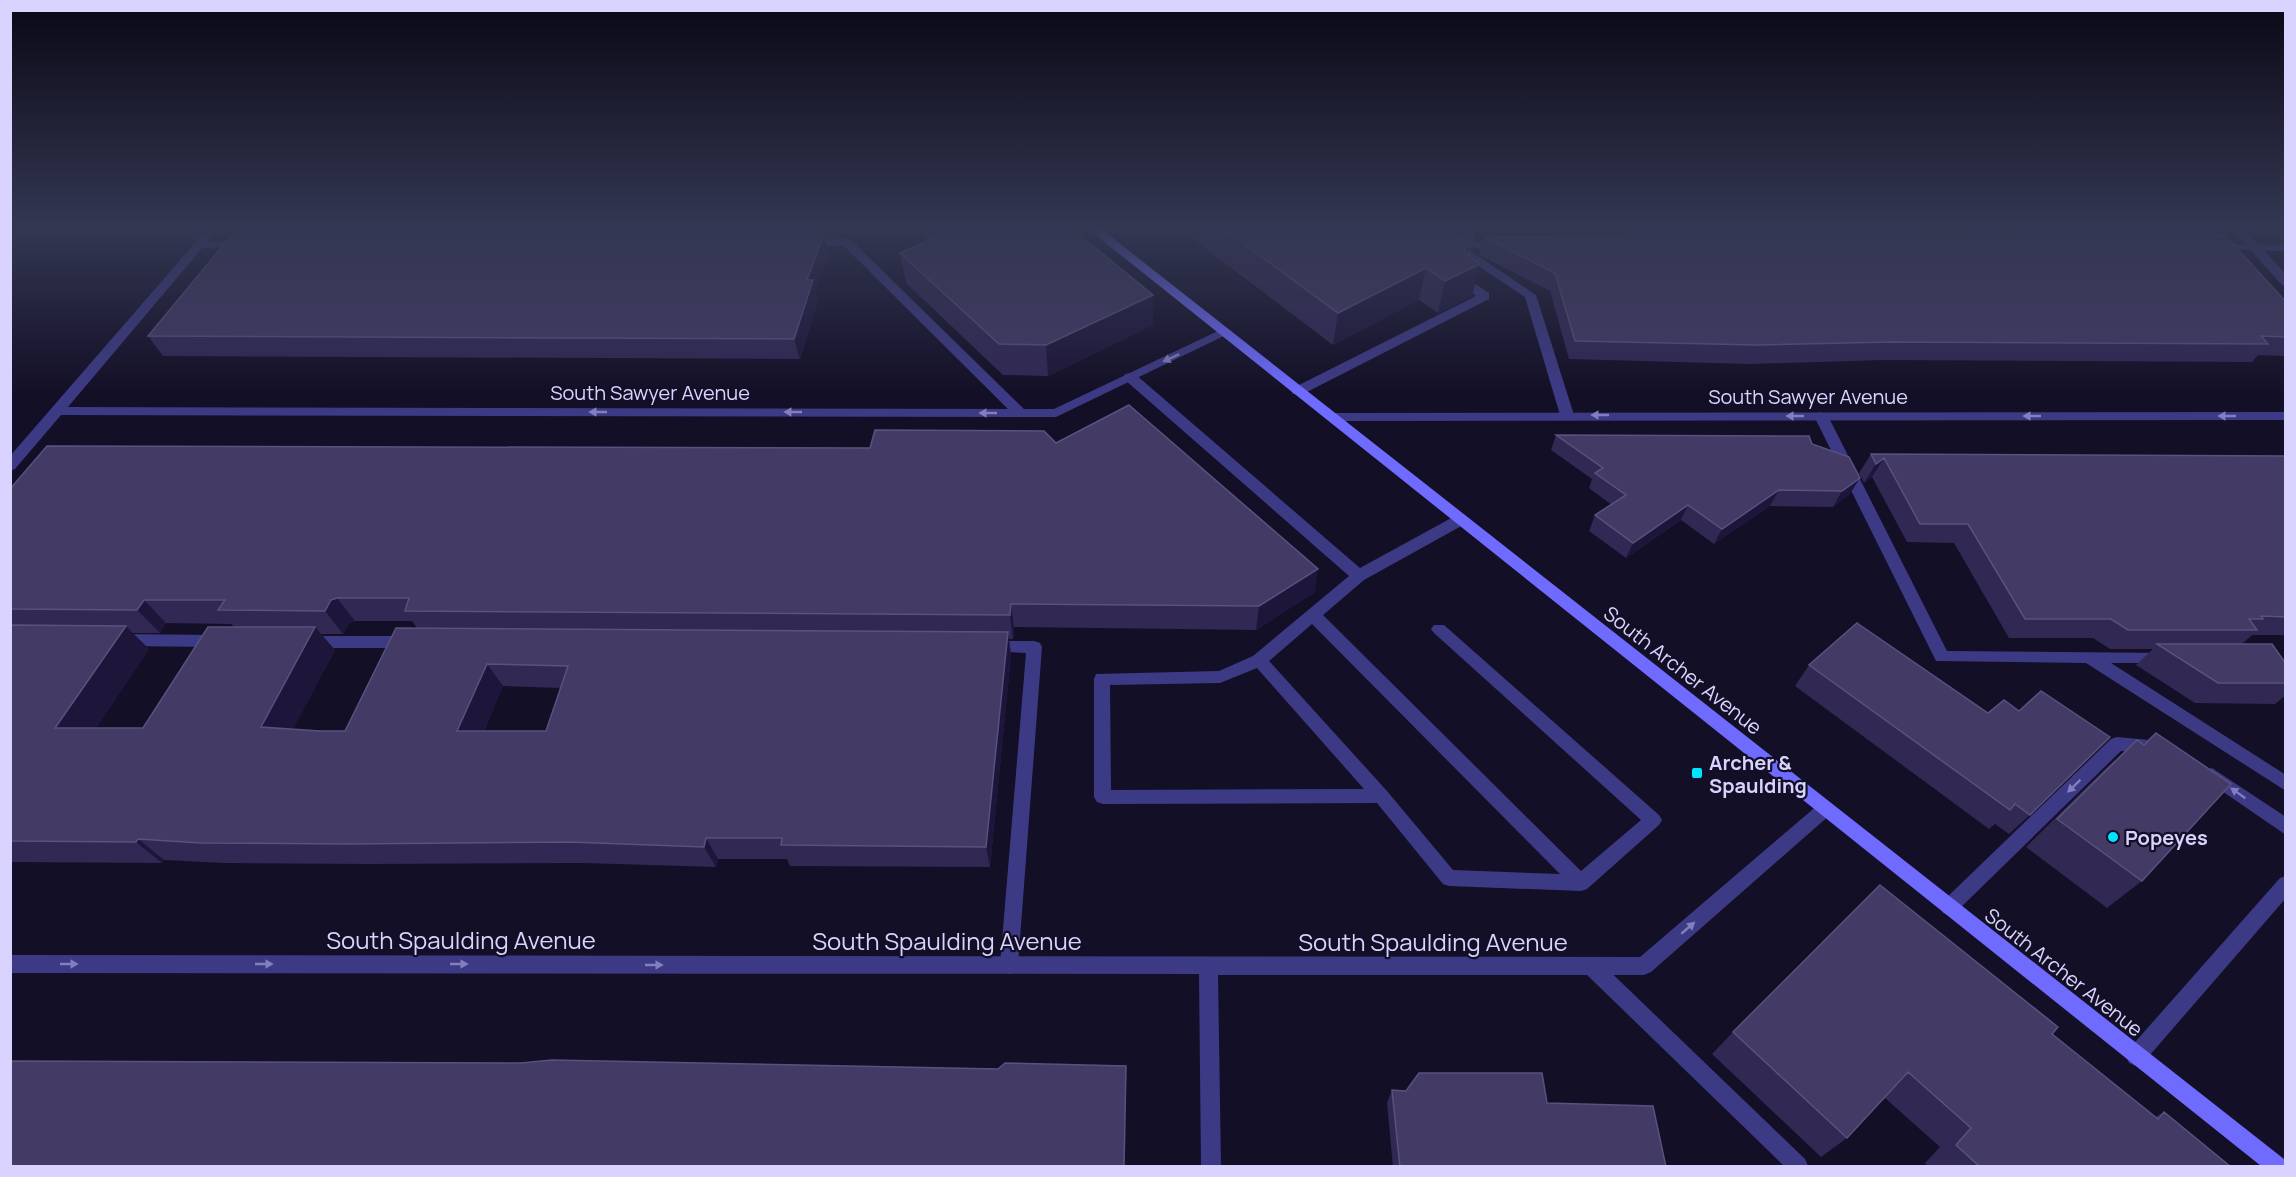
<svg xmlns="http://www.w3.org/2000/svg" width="2296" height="1177" viewBox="0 0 2296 1177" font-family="Manrope,sans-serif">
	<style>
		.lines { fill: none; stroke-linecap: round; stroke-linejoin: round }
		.lane { fill: #3d3a85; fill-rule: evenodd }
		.street { fill: #3d3a85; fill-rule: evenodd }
		.secondary { fill: #6f6bff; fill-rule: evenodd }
		.wall { fill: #312854; fill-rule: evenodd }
		.shaded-wall { fill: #1d163a }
		.building { fill: #433a66; stroke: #5a527e; stroke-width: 1.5; fill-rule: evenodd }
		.oneway { fill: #837fbc }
		.poi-dot { fill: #00e5ff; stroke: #130f26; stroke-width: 2 }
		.labels { text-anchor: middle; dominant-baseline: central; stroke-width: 4.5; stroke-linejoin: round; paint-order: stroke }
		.street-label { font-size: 20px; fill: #d9d4ff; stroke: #130f26 }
		.poi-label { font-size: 20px; font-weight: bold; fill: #d9d4ff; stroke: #130f26; text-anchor: start }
		.near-street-label { font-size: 24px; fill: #d9d4ff; stroke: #130f26 }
	</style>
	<rect width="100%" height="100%" fill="#130f26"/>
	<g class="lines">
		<path class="lane" d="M1104,228h15l-15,8h-8v-4z
			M1421,228c21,0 25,14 42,14l-4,-14h12l4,14 29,1v4l-4,1h-34l70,47 38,120 -2,3 -5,1 -7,-4 -35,-118z
			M847,239l4,1 174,170 2,3 -2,3h-10l-171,-170h-38l-6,-3 6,-3z
			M242,241l4,1v4l-46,2 -6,-3 6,-3z
			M2217,244l69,1v6l-73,-2v-4z
			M1464,277l25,16v6l-186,95h-10l-2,-3 2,-3 183,-92 -18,-15z
			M1130,373l5,1 225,194 95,-52h10l2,4 -2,4 -101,56 -41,35 258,256 60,-51 -207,-187 -3,-4 3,-4h10l215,190 3,5 -3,5 -72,64 -6,2 -132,-5 -6,-2 -66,-81 -274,1 -6,-2 -3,-5v-118l2,-5 123,-3 34,-15 96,-80 -224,-196 -1,-3 1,-3zM1312,624l248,250 -107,-4 -66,-79 -118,-130zM1257,668l107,121 -253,1 -1,-105 110,-2z
			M1821,412l7,4 119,235 222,2 2,4 -2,4 -6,2h-52l175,112v16l-200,-128 -150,-2 -122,-245z
			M121,634l96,1 5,2 3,4 -3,4 -5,2 -96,-1 -5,-2 -3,-4 3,-4z
			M307,636h102l5,2 3,4 -3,4 -5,2h-102l-5,-2 -3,-4 3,-4z
			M991,641h43l6,2 2,4 -24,318 -2,6 -7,3 -7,-3 -2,-6 26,-312 -41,-2 -2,-4 2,-4z
			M2117,737l43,4 2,5 -2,5 -6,2 -33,-2 -166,162 -6,2 -6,-2 -3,-6 3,-6 168,-162z
			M2212,768l74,49v18l-80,-55 -2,-5 2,-5z
			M2286,876v22l-143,165 -7,3 -7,-3 -3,-7 3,-7 151,-171z
			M1591,957l7,3 207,199 3,7h-24l-200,-194 -2,-6 2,-6z"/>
		<path class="street" d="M208,228h11l-151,179 986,2 166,-79 4,-1 6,4 -174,84 -995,-2 -46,54 -5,2v-15z
			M2231,228h12l43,46v11h-4z
			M2286,412v8l-955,1 -7,-4 7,-4z
			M1825,801l6,3 3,5 -3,5 -180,158 -7,3h-426l3,191h-20l-2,-192 -1189,-1v-18l1630,2 179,-153z"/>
		<path class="secondary" d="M1087,228h13l1184,931 2,7h-25z"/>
	</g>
	<path class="wall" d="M252,228h392l-3,6h183l5,20 -14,37 3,9 -18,59 -637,-3 -15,-20 105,-106z
		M924,228h147l82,97 -105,51 -45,-1 -97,-92 -6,-30 26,-12z
		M1193,228h252l22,26 5,42 -34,17 -19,-13 -86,45 -140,-106z
		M1621,228h591l-4,7 78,67v54l-28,-1 -6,7 -370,-2 -132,4 -181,-5 -19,-68 -71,-36 5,-18 140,-1z
		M1556,435l256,9 38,50 -17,13 -63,-1 -56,38 -33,-24 -55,38 -37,-27 6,-16 17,-10 -23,-17 3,-9 -41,-29z
		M1056,443l259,149 -59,38 -242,-3 -1,12h-4l2,16 -21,212 -200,-1 -3,-7h-69l-2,8 -132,-4 -216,1 -142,-1 -62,-3 -2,3 -152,-1v-373l860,-41zM355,621h57l5,7 -72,103h-25l-27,-2 42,-79 -14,-16h22l6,-11zM166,623l65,1 3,3 -91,101h-47l53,-79 -17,-16h28zM503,686l58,2 -15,43h-62z
		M1871,454l415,2v179h-34l-10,9 44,20v31l-11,9 -80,-1 -59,-38 17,-16h-43l-17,-11h-84l-55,-95 -47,-1 -35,-65 -8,6 -5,-10z
		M1857,623l173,192 -21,19 -14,-10 -6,5 -194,-143 14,-21z
		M2156,733l-14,148 -35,27 -81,-61 79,-78 32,-29 6,4z
		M1733,1032l319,2 103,83 9,-5 67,55h-303l-3,-4 15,-16 -55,-49 -38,40 -26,19 -109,-103z
		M1392,1090l155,13 119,64h-273l-6,-64z"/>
	<path class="shaded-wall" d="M636,228h8l-4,10z
		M824,234l5,20 -14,37 3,9 -18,59 -6,-20 13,-59z
		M1469,244l-6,28 17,-8 -8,32 -34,17 7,-32z
		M1426,268l-7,32 -86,45 5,-32z
		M1153,295v30l-105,51 -2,-31z
		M1884,458l-12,19 -8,6 12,-19z
		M1860,478l-10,16 -17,13 9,-16z
		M1779,490l-9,16 -56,38 8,-15z
		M1688,505l-7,15 -55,38 7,-15z
		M1318,569l-3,23 -59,38 3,-24z
		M337,598l18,23 -6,2 -6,11 -18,-23 6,-11z
		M144,600l22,23 -6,10 -23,-23z
		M1011,604l3,23 -1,12 -3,-24z
		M126,626l23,23 -67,101 -27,-22z
		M315,627l20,23 -52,99 -22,-22z
		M1008,632l3,23 -21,212 -4,-20z
		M487,664l16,22 -29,67 -17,-22z
		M706,838l12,21 -2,8 -12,-20z
		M138,839l26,21 -2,3 -26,-21z
		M1126,1066v15l-1,86h-1z"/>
	<path class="building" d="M628,228l-3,6h199l-17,46h6l-19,59 -646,-3 88,-106z
		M936,228h135l82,67 -107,50 -47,-1 -99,-91 42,-19z
		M1222,228h223l24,16 -5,7 16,13 -35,17 -19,-13 -88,45z
		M2125,228h87v1z
		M1628,234l597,1 61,67v35l-25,-1 7,8 -376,-2 -134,3 -183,-4 -20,-68 -71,-36 145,-1z
		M1129,405l189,164 -59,37 -248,-2 -1,11 -605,-4 4,-13h-72l-6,2 -6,11 -107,-1 7,-10h-81l-7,10 -127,-1v-120l37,-43 823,2 5,-18 169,1 12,12z
		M1556,435l253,1 3,8 37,13 11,21 -18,13 -63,-1 -57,39 -34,-24 -55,38 -38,-28 31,-20 -31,-22 8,-5z
		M1871,454l415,2v161l-25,-1 2,3h-14l8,11h-129l-17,-11h-86l-57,-95h-48l-36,-66 -8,6z
		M1857,623l131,90 16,-13 15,11 22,-20 69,46 -80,78 -15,-11 -5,6 -201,-145z
		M10,625l116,1 -71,102h88l65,-101h107l-54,100 59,4h25l51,-103 612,4 -22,215 -205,-2 1,-7h-76l-2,9 -135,-5 -221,2 -147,-1 -63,-4 -2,3 -126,-1zM487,664l81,2 -22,65h-89z
		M2157,644h115l14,20v19h-68z
		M2156,733l75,51 -89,97 -85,-62 80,-79 7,5z
		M1880,885l178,142 -6,7 106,85 6,-7 67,55h-251l-24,-22 15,-17 -63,-56 -61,66 -114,-106z
		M552,1060l446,9 7,-6 121,3 -2,101h-1114v-106l511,2z
		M1419,1073h123l5,30 106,3 13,61h-266l-8,-77 14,1z"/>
	<defs><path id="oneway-solid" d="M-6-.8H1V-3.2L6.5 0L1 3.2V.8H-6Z" transform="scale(1.5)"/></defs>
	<g class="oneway">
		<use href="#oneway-solid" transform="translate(1171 358) rotate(155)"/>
		<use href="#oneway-solid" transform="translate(598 412) rotate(-180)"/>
		<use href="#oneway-solid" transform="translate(793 412) rotate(-180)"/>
		<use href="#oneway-solid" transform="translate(988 413) rotate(-180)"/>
		<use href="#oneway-solid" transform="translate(1600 415) rotate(-180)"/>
		<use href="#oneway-solid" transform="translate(1795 416) rotate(-180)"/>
		<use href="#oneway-solid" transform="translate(2032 416) rotate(-180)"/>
		<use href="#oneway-solid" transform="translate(2227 416) rotate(-180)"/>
		<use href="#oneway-solid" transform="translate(2074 786) rotate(136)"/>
		<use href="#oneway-solid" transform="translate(2238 793) rotate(-145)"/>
		<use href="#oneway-solid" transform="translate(1688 928) rotate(-41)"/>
		<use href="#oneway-solid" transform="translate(69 964)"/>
		<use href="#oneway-solid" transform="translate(264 964)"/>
		<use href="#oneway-solid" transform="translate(459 964)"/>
		<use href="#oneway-solid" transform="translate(654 965)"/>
	</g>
	<linearGradient id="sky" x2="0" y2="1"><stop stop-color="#0a0815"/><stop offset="0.58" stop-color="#333752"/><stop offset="1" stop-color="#333752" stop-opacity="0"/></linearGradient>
	<rect width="2296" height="393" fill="url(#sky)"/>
	<g class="poi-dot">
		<rect x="1691" y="767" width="12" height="12" rx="3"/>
		<circle cx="2113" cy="837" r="6"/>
	</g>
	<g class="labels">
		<g class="street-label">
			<text x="650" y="392">South Sawyer Avenue</text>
			<text x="1808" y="396">South Sawyer Avenue</text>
			<text transform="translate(1683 670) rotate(38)">South Archer Avenue</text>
			<text transform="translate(2064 972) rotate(38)">South Archer Avenue</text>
		</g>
		<g class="poi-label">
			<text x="1709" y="762">Archer &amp;<tspan x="1709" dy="23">Spaulding</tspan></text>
			<text x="2125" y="837">Popeyes</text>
		</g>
		<g class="near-street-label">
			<text x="461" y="939">South Spaulding Avenue</text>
			<text x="947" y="940">South Spaulding Avenue</text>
			<text x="1433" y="941">South Spaulding Avenue</text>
		</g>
	</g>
	<rect width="2296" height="1177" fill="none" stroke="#d9d4ff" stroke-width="24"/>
</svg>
